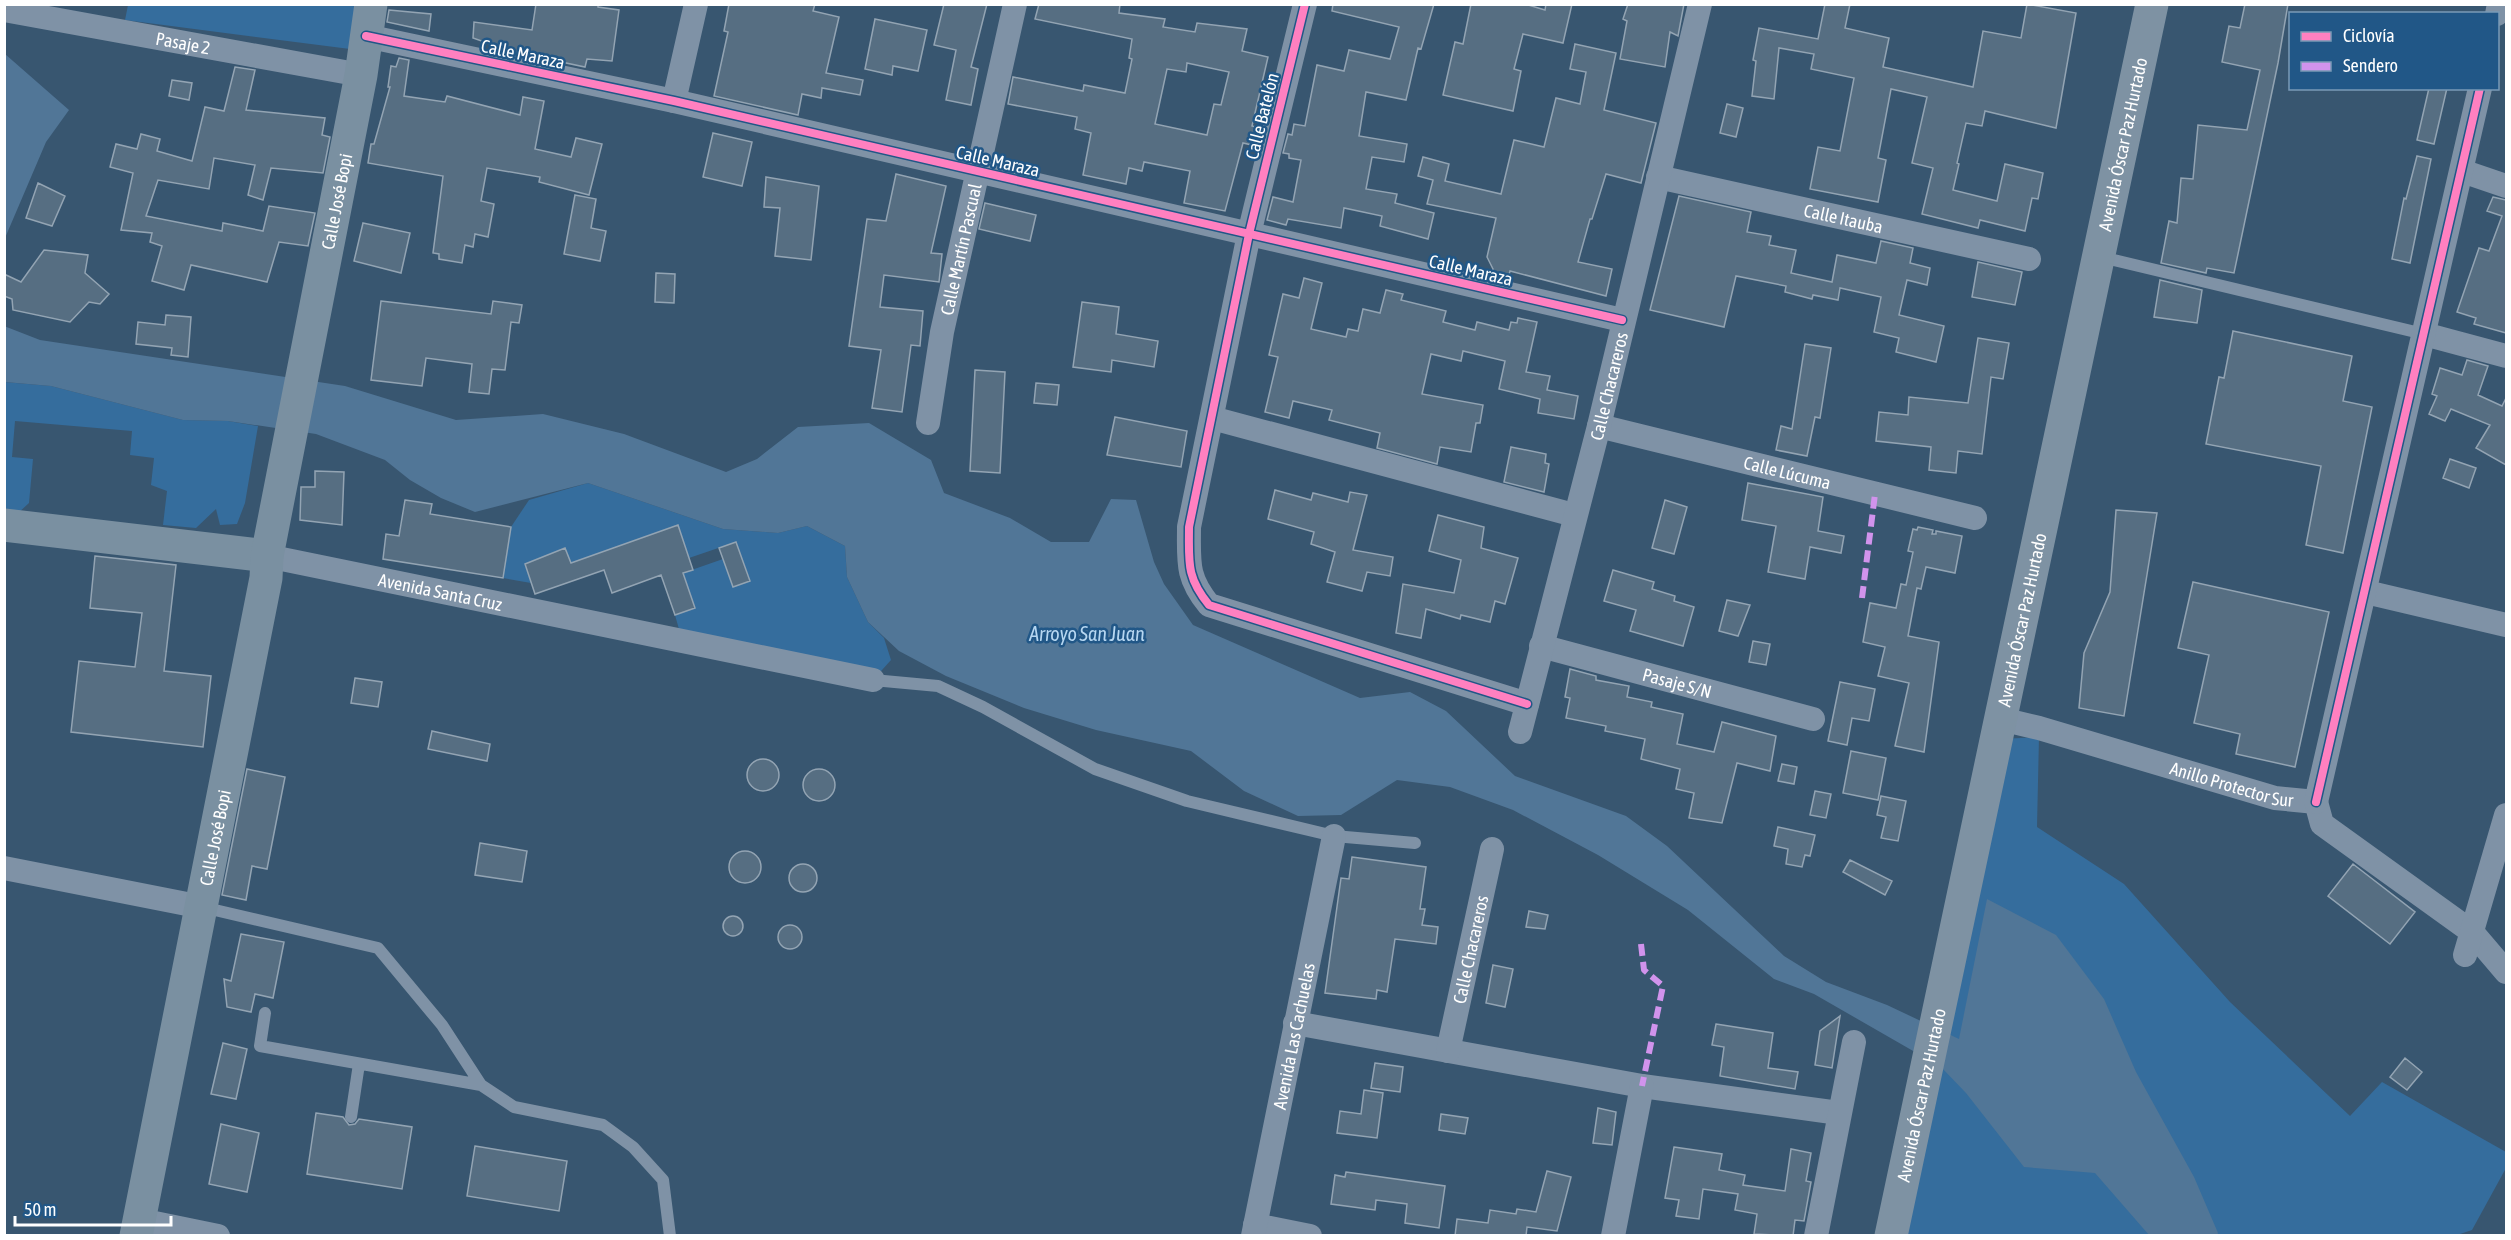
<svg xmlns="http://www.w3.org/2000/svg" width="2511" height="1240" viewBox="0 0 2511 1240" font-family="'Asap Condensed',sans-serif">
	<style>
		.green { fill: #356d9d }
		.water { fill: #517697 }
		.building { fill: #566e82; stroke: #93a4b3; stroke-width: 1.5; fill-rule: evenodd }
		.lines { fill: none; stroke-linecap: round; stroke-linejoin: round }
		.service { stroke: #7f92a6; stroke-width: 12 }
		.minor { stroke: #7f92a6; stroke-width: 24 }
		.secondary { stroke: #7a90a1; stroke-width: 33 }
		.primary { stroke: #7e92a3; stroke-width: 33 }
		.quiet { stroke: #d193ec; stroke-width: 6; stroke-dasharray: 12 6; stroke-linecap: butt }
		.cycleway-casing { stroke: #215787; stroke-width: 11 }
		.cycleway { stroke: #ff80c0; stroke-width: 8 }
		.labels { text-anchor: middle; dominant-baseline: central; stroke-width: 5; stroke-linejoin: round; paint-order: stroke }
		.street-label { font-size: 18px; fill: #fff; stroke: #215787 }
		.water-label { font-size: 20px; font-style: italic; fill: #b7d7f1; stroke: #215787 }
	</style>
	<rect width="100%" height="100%" fill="#385670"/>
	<path class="green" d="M128,5h228l-6,44 -225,-29z
		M4,382l47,4 132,34 45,1 30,5 -13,77 -8,21 -17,1 -4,-16 -20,19 -33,-3 4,-34 -16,-6 3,-27 -24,-3 2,-24 -117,-10 -3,36 21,2 -4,44 -12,11 -12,-6z
		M588,483l135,46 55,4 29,-7 38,20 2,31 21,45 16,16 7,22 -18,20 -191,-40 -7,-25 19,-7 -11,-35 40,-14 10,27 17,-6 -14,-38 -47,16 -11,-33 -107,38 -6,-15 -40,16 6,19 -28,-5 8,-51 18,-27z
		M2039,737l-2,90 87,57 106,118 120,114 32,-34 124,70v16l-34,62 -15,5 -550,1 96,-497z"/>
	<path class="water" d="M5,54l64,56 -23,32 -41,96z
		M4,326l36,14 305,46 111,34 87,-6 81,20 102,38 31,-13 41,-32 71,-4 62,37 13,33 66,25 41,24h38l22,-43 25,1 18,62 10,22 29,41 167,73 50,-6 36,19 69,65 111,40 41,30 117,110 42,26 61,23 72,34 28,-140 69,36 48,64 32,73 58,105 24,56 -1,3 -68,-1 -54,-62 -71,-6 -58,-74 -25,-26 -127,-73 -40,-15 -86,-69 -90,-55 -85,-45 -63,-23 -53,-7 -56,35 -43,1 -54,-25 -53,-40 -95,-21 -72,-22 -78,-32 -47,-25 -31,-29 -21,-45 -2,-31 -38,-20 -29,7 -55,-4 -135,-46 -113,29 -34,-14 -31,-18 -25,-20 -69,-26 -88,-13 -45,-1 -132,-34 -46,-4z"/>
	<path class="building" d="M536,4h62v3l21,3 -7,51 -25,-2 -2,8 -75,-16 -37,-13 1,-16 58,8z
		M729,4h86l-2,7 26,6 -13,56 37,7 -3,15 -38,-7 -1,10 -19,-4 -4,21 -84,-19 14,-64 -4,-1z
		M944,4h43l-16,63 7,2 -7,36 -25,-5 10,-50 -22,-5z
		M1039,4h81l-1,9 46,6 -2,8 32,5 2,-9 50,6 -5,22 26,6 -16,69 8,2 -4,18 -13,-3 -18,68 -41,-8 6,-32 -46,-9 -2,9 -13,-3 -3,16 -43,-9 8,-42 -16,-4 2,-12 -69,-13 5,-27 70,14 1,-6 41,8 7,-34 -3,-1 3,-19 -97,-20zM1187,63l42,9 -8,33 -7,-1 -7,31 -52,-11 12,-55 19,3z
		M1333,4h101l-13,45 -3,-1 -12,52 -40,-8 -7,44 48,8 -3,18 -32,-5 -6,32 31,5 -2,9 39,10 -6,26 -48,-13 2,-10 -38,-8 -3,20 -53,-9 -2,6 -19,-5 6,-23 20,5 8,-42 -12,-2v-4l-6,-1 5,-19 4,1 2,-11 11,2 12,-61 27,6 5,-21 41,9 9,-32 -67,-16z
		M1471,4h54l20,6 1,-6h26l-9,39 -40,-9 -9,35 7,2 -8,40 -70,-16 12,-53 8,2z
		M1628,4h56l-6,32 -8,-4 -5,35 -45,-8 7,-38 -4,-2z
		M1825,4h25l-5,24 44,10 -6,29 90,20 10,-56 38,7 6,-34 49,9 -20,115 -71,-17 -3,15 -16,-3 -9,40 2,1 -6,26 44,11 8,-37 38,9 -5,26 -6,-1 -7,33 -45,-11 -2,8 -56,-14 11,-46 -21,-5 15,-66 -36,-8 -13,69 8,2 -8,42 -68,-13 8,-42 22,4 14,-73 -43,-9 3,-15 -35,-6 -5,51 -22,-3 4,-35 -3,-1 6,-32 59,11z
		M2245,4h43l-10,59 -44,210 -27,-5 -1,5 -45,-10 8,-42 8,2 4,-45 12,1 5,-54 49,5 13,-60 -38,-8 7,-36 11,2z
		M389,10l42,4 -2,17 -42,-9z
		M875,19l52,11 -9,41 -25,-5 -1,9 -27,-6z
		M1575,44l41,9 -12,57 52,13 -15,60 -35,-9 -14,45h-2l-12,43 34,7 -6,27 -96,-25 -2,8 -17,-4 2,-6 -6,-12 9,-39 -69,-14 6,-24 -15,-4 5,-19 26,7 -4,17 56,13 13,-54 30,7 12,-49 24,6 6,-32 -16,-3z
		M399,58l10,2 -5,36 41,6 2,-6 73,19 3,-18 21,4 -9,48 36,8 5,-19 26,6 -13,51 -50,-13 1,-5 -53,-9 -6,33 13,3 -6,33 -13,-3 -2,13 -8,-2 -3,18 -23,-4v-5l-6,-1 10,-77 -75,-13 3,-19h3l16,-57h-2l3,-21 5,1z
		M235,67l20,3 -9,40 79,8 -3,17 8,2 -7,36 -52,-5 -8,32 -15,-5 7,-30 -41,-7 -5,31 -51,-9 -12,36 76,15 1,-8 40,8 6,-25 46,7 -7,33 -29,-4 -12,40 -76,-17 -7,25 -32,-9 10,-35 -12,-4 2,-9 -31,-3 12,-57 -23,-6 6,-23 21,5 4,-15 19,5 -3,12 35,10 13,-54 19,4z
		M172,80l20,3 -3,17 -20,-4z
		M2429,88h18l-13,56 -17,-4z
		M1727,104l16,4 -7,29 -16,-4z
		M713,133l39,9 -10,44 -39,-9z
		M2417,156l14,3 -21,104 -18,-4 12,-61 2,1z
		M896,174l50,12 -15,67 11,1 -3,28 -55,-7 -4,32 43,4 -3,35 -9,-1 -9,67 -30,-4 9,-58 -32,-4 18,-127 19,2z
		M766,177l53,9 -8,74 -36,-4 5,-48 -16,-1z
		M38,183l27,13 -13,30 -26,-8z
		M575,195l21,4 -5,29 15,3 -6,30 -36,-7z
		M1679,196l72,16 -4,20 24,4 -2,9 27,5 -5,23 41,9 5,-27 39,8 5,-22 32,7 -3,15 20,5 -3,17 -20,-5 -8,35 45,11 -8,36 -40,-10 3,-14 -25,-6 7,-35 -41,-9 -2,12 -25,-5 -1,4 -27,-7 1,-6 -50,-10 -12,51 -74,-17z
		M2493,197l13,3v133l-32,-9 2,-6 -19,-6 22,-64 10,3 13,-35 -15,-5z
		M985,203l51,12 -6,26 -51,-12z
		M363,223l47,10 -9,40 -47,-12z
		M44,250l44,5 -3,18 24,21 -9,10 -11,-2 -19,20 -57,-12 -1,-11 -8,-3v-22l17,8z
		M1978,262l44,10 -7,33 -43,-8z
		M656,273l19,1 -1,29 -19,-1z
		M1304,278l18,5 -11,46 35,8 2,-8 10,2 5,-22 17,4 6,-23 17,4 -2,6 45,11 -3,11 32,8 2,-8 32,8 2,-8 6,1 1,-5 19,4 -11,50 24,4 -3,14 31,6 -4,23 -36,-6 2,-14 -41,-10 6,-28 -42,-10 -2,10 -30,-7 -9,40 61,11 -3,18h-4l-5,29 -31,-5 -3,17 -60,-16 3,-15 -51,-13 3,-10 -39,-9 -4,17 -24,-6 13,-55 -9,-2 14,-61 16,4z
		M2160,280l42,10 -5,33 -43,-6z
		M381,301l110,13 2,-13 29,4 -3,18 -8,-1 -6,48 -13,-1 -3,25 -20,-2 3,-28 -46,-6 -4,28 -51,-6z
		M1082,302l37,5 -3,27 42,7 -4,26 -42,-7 -1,12 -38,-5z
		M166,315l25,2 -3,40 -17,-2 1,-7 -36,-4 2,-22 27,3z
		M2233,331l119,25 -9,45 29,6 -29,146 -37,-8 15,-79 -115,-22 13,-67 5,1z
		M1978,338l31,5 -6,36 -12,-2 -9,77 -24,-3 -2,22 -27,-3 2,-23 -55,-6 3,-29 29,3 1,-18 59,6z
		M1805,344l26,4 -11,70 -5,-1 -8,39 -31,-6 5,-24 11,3z
		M2467,360l21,6 -10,29 24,11 4,-8v67l-30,-17 14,-23 -39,-16 -6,12 -16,-7 8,-18 -5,-2 8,-26 22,7z
		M975,370l30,2 -5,101 -30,-2z
		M1036,383l23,2 -2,20 -23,-2z
		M1115,417l72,14 -6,36 -74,-12z
		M1511,447l35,7 -1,9 4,1 -5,28 -40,-10z
		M2450,459l26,9 -7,20 -26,-10z
		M315,471l29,1 -2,53 -42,-5 1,-33h14z
		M1748,483l75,14 -5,34 26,5 -3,17 -31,-6 -5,32 -37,-7 8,-46 -34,-6z
		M1275,490l36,10 2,-7 35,9 2,-10 17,3 -14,55 40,7 -3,19 -23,-4 -5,19 -35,-9 8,-30 -24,-8 3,-12 -46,-13z
		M405,500l27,4 -2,10 81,13 -8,51 -120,-19 3,-25 13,2z
		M1665,500l22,7 -13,47 -22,-6z
		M2116,510l41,3 -33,203 -45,-8 5,-55 26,-61z
		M1438,515l46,12 -3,21 37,10 -13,46 -10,-3 -5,21 -29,-7 -1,4 -34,-10 -5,29 -25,-5 7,-49 51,9 7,-33 -32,-9z
		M678,525l15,45 -10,3 12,35 -20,7 -14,-40 -49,18 -8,-23 -69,24 -10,-30 40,-16 6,15z
		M1918,527l15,3 -1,4h4v-3l26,5 -7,37 -29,-6 -5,22 -4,-1 -9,48 31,6 -15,110 -29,-6 14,-63 -31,-7 7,-29 -22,-5 7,-39 26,5 5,-24 5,1 7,-33 -5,-1 5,-22 4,1z
		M736,542l14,39 -17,6 -14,-39z
		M95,556l81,9 -12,106 47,5 -8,71 -132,-15 8,-71 56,6 7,-54 -52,-5z
		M1613,570l41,12 -2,7 23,7 -1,5 20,6 -11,39 -53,-15 6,-21 -32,-9z
		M2193,582l136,30 -34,155 -59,-13 4,-20 -46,-11 15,-68 -31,-7z
		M1727,600l23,5 -12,31 -19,-5z
		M1753,641l17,3 -4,21 -17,-3z
		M1570,669l26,7v4l33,6 -2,11 25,5 -1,5 32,7 -6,30 37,8 8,-30 54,14 -6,35 -33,-8 -15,60 -33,-5 5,-25 -18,-4 4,-20 -39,-10 4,-20 -40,-8 1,-5 -40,-8 4,-20 -5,-1z
		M355,678l27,4 -4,25 -27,-4z
		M1840,682l35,7 -6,32 -17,-3 -5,27 -19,-4z
		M432,731l58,13 -3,17 -59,-12z
		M1851,751l35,7 -8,42 -35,-7z
		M747 775a16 16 0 1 1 32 0a16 16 0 1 1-32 0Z
		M1782,764l15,3 -3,17 -16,-3z
		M803 785a16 16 0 1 1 32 0a16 16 0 1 1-32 0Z
		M247,769l38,8 -18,92 -15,-3 -6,34 -24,-5z
		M1815,791l16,3 -5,24 -16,-3z
		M1881,796l25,5 -8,40 -17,-3 5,-21 -9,-2z
		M1778,827l37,8 -5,21 -5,-1 -3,12 -16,-3 2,-15 -14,-3z
		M480,843l47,8 -5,31 -47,-7z
		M729 867a16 16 0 1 1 32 0a16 16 0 1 1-32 0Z
		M1352,857l74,10 -6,42h5l-3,16 16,2 -2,17 -41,-5 -8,53 -10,-2 -1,9 -51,-6 16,-115 8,1z
		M1850,860l42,21 -7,14 -42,-23z
		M2353,864l62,48 -25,32 -62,-48z
		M789 878a14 14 0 1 1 28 0a14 14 0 1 1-28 0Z
		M1529,911l19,4 -3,14 -19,-2z
		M723 926a10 10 0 1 1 20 0a10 10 0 1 1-20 0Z
		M778 937a12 12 0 1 1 24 0a12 12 0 1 1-24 0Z
		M241,934l43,8 -11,56 -18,-4 -4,18 -24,-5 -3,-28 7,2z
		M1493,965l20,4 -8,38 -19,-4z
		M1840,1016l-8,52 -17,-3 5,-34z
		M1716,1024l57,9 -5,35 30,4 -3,17 -75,-13 4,-29 -12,-2z
		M223,1043l24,6 -11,50 -25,-5z
		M2405,1058l17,14 -15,18 -17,-13z
		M1375,1063l28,4 -3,25 -29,-4z
		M1364,1090l19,3 -6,45 -40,-5 3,-22 21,3z
		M1598,1108l18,4 -4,33 -19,-2z
		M316,1113l27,4 6,8 6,-1 4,-5 53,8 -10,62 -95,-15z
		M1441,1114l27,4 -3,16 -26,-4z
		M221,1124l38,9 -12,59 -38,-8z
		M475,1146l92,15 -8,50 -92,-15z
		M1674,1147l48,7 -3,16 26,5 -2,10 42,6 6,-42 20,4 -5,28 5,1 -7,39 -9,-1 -2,16 -39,-2 3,-20 -22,-4 3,-16 -35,-5 -4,30 -23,-3 3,-16 -14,-2z
		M1547,1171l24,6 -14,54 -30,-4 -1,9h-71l2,-17 31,4 2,-13 26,4 1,-5 19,3z
		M1346,1172l99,14 -6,42 -34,-5 2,-19 -31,-4 -1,10 -44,-6 4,-29 10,2z"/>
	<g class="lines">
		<path class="service" d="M2101,257l323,77
			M873,680l65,6 45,21 112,62 92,32 147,35 81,7
			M202,907l176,41 64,77 39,60
			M265,1013l-5,33 221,39 33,22 89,18 30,22 30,33 7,56
			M351,1117l8,-53"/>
		<g class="minor">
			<path d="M1305,4l-56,230 -60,293c0,35 -3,50 20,78l318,99"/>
			<path id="s1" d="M4,10l357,65"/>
			<path d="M2497,14l2,-10"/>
			<path d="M366,36l308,65 948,219"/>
			<path d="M674,101l22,-97"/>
			<path d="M2462,171l44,15"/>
			<path id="s2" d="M1658,177l371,82"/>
			<path d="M2424,334l82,22"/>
			<path d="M1212,418l362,97"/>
			<path id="s3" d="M928,423l14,-91 73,-328"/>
			<path id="s4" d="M1599,426l376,92"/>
			<path id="s5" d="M267,556l606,124"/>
			<path d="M2366,592l140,33"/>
			<path id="s6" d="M1541,646l272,73"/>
			<path id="s7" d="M2001,719l38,9 236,70 41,4 6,22 150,108 34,40"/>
			<path id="s8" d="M1520,732l79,-306 101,-422"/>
			<path d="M2316,802l164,-714"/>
			<path d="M4,868l198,39"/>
			<path d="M2465,955l41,-140"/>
			<path d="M1295,1023l347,63 197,27"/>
			<path id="s9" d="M1448,1051l44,-202"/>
			<path d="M140,1220l78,16"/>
			<path d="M1255,1225l55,11"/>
			<path id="s10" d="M1253,1236l81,-400"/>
			<path d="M1613,1236l29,-150"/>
			<path d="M1816,1236l38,-194"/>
		</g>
		<g class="secondary">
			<path d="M4,525l263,31"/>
			<path id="s11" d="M136,1236l130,-658 1,-22 94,-481 10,-71"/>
		</g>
		<path class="primary" id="s12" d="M1891,1236l261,-1232"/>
		<path class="quiet" d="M1862,598l13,-104
			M1641,944l3,26 19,16 -21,100"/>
		<defs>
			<path id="cycleway" d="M1305,4l-56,230 -60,293c0,35 -3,50 20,78l318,99
				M366,36l308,65 948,219
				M2316,802l164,-714"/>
		</defs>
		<use href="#cycleway" class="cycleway-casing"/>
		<use href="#cycleway" class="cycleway"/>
	</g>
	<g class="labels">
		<g class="street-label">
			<text stroke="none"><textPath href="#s1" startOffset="182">Pasaje 2</textPath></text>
			<text transform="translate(523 54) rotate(12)">Calle Maraza</text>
			<text transform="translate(1262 116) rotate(-76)">Calle Batelón</text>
			<text stroke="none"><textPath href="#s12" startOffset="1116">Avenida Óscar Paz Hurtado</textPath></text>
			<text transform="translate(998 161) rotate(13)">Calle Maraza</text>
			<text stroke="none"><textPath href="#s11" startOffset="1054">Calle José Bopi</textPath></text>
			<text stroke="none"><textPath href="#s2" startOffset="190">Calle Itauba</textPath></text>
			<text stroke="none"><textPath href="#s3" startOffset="177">Calle Martín Pascual</textPath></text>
			<text transform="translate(1471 270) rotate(13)">Calle Maraza</text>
			<text stroke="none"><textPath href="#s8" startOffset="357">Calle Chacareros</textPath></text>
			<text stroke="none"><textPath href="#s4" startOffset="194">Calle Lúcuma</textPath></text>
			<text stroke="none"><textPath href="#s5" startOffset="177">Avenida Santa Cruz</textPath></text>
			<text stroke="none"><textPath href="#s12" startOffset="630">Avenida Óscar Paz Hurtado</textPath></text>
			<text stroke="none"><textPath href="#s6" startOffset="141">Pasaje S/N</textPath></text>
			<text stroke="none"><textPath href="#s7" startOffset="240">Anillo Protector Sur</textPath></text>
			<text stroke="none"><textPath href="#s11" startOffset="406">Calle José Bopi</textPath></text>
			<text stroke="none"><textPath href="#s9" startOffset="104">Calle Chacareros</textPath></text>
			<text stroke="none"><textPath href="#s10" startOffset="204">Avenida Las Cachuelas</textPath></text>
			<text stroke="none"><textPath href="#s12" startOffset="144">Avenida Óscar Paz Hurtado</textPath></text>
		</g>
		<g class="water-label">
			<text x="1087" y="633">Arroyo San Juan</text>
		</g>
	</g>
	<rect width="2511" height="1240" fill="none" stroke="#ffffff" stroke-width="12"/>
	<rect x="2289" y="12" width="210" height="78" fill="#215787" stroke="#7a9ab7" stroke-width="1.5"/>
	<rect x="2301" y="32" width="30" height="9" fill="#ff80c0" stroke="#7a9ab7" stroke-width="1.5"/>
	<text x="2343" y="42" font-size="18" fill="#ffffff">Ciclovía</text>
	<rect x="2301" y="62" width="30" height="9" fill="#d193ec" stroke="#7a9ab7" stroke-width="1.5"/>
	<text x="2343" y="72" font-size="18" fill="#ffffff">Sendero</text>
	<path d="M15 1216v9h156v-9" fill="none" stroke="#ffffff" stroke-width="3"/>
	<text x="24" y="1216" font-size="18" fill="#ffffff" stroke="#215787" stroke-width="4.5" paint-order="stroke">50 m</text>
</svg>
